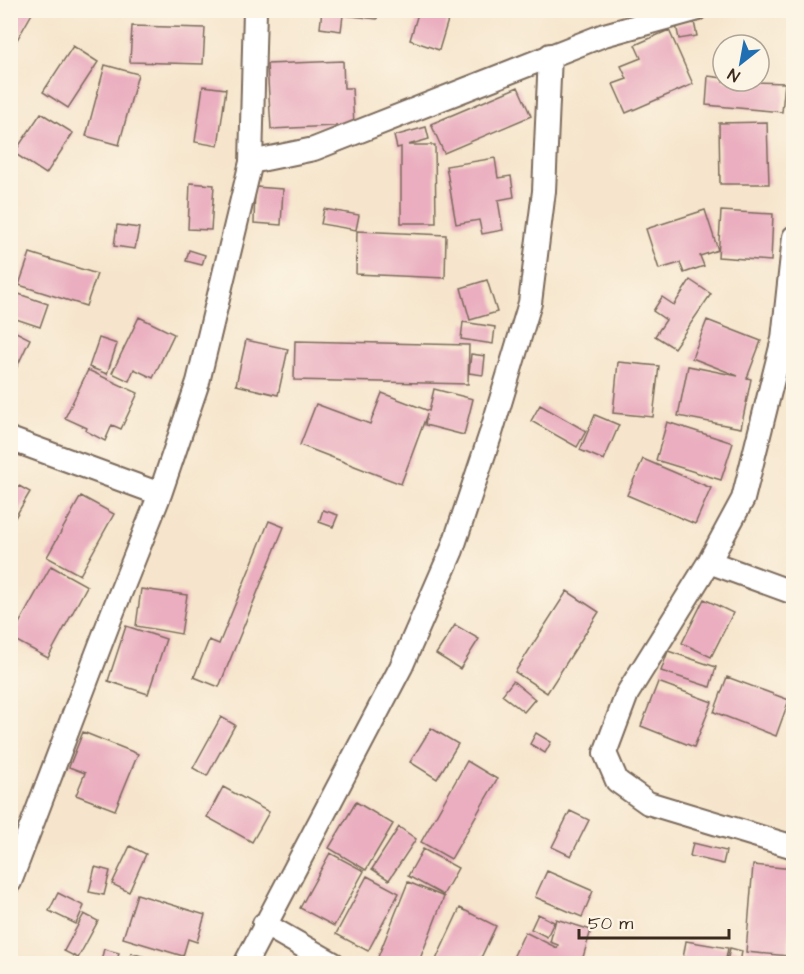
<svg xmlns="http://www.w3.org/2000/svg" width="804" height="974" viewBox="0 0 804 974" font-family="'Architects Daughter',sans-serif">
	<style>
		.building { fill: #eaaec0 }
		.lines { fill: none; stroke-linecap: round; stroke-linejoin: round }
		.minor-casing { stroke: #7c6b5b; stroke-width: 26 }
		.minor { stroke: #fff; stroke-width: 22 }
	</style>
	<rect width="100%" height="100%" fill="#fcf5e5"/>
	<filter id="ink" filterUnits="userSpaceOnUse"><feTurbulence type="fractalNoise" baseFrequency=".0167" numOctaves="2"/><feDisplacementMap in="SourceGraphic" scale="12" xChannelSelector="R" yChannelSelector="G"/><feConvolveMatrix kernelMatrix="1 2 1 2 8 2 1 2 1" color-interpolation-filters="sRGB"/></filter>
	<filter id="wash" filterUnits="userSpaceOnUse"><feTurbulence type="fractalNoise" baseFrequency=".008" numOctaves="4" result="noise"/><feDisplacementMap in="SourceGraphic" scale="24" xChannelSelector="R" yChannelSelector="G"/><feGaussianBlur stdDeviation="1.35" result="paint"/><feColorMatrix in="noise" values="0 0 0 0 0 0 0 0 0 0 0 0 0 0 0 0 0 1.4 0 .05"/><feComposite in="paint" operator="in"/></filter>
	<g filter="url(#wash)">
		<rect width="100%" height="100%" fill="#f6e5cc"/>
		<g id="blocks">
			<path class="building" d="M10,10h24l-24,42z
				M322,10h56l-1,9 -34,-4 -2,16 -21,-3z
				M419,10h32l-12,40 -29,-10z
				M694,22l3,14 -18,3 -3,-14z
				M132,26l73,2 -2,36 -73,-2z
				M669,30l24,54 -67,29 -13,-29 14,-5 -6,-13 20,-8 -6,-13z
				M73,46l25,16 -30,46 -25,-16z
				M343,61l1,27h8l2,37 -83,4 -4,-65z
				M105,65l33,9 -19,71 -33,-9z
				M708,76l15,2v3l62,2 -3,29 -76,-7z
				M203,86l23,3 -8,57 -23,-4z
				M518,87l13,29 -87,37 -13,-29z
				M41,113l32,20 -27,41 -32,-21z
				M767,122l2,62h-49l-1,-61z
				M426,127l3,12 -21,6h27l1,78h-35v-76l-4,1 -3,-12z
				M495,158l3,20 13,-2 3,21 -16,3 5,30 -21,4 -3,-14 -23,4 -10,-58z
				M190,183l24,2 -3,45 -23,-1z
				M255,187l28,2 -2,36 -27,-2z
				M324,209l35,6 -3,15 -35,-6z
				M705,210l13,40 -18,6 4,10 -20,7 -4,-10 -21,6 -13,-40z
				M721,211l52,3 -2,47 -53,-4z
				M117,225l22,3 -4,21 -21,-3z
				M357,231l89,4 -1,43 -89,-4z
				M189,250l16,5 -3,10 -16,-4z
				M30,253l67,21 -11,32 -67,-21z
				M487,280l10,32 -27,8 -9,-32z
				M690,280l21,14 -37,54 -19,-12 11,-16 -13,-9 9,-14 12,8z
				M10,291l38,13 -8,23 -30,-10z
				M139,317l35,17 -21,44 -19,-9 -5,12 -17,-8z
				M707,320l54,21 -14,37 4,1 -10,49 -63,-12 10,-50 50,10 -46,-18z
				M463,322l32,5 -2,17 -32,-5z
				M10,329l20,10 -16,34 -4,-2z
				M99,338l18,6 -10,30 -18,-7z
				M246,340l42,9 -10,46 -42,-10z
				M295,341l174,4 -1,39 -174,-4z
				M471,354l14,2 -2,19 -14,-2z
				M618,362l41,4 -6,51 -40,-4z
				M88,370l50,23 -17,36 -9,-4 -7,16 -19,-10 1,-3 -22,-10z
				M434,389l39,10 -9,36 -39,-10 2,-11 -26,70 -101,-39 16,-41 54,20 12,-31 47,18z
				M540,405l46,26 -9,16 -46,-26z
				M595,415l24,10 -15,35 -24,-10z
				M667,422l66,21 -12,37 -65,-20z
				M643,459l68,29 -16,36 -68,-29z
				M19,486l11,6 -20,34v-24z
				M81,496l33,18 -34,61 -33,-18z
				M323,510l15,5 -5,12 -14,-5z
				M269,521l15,6 -65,160 -25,-10 15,-37 10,4z
				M51,566l36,20 -39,72 -37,-20z
				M141,589l46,6 -6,39 -45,-8z
				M567,591l32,21 -52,81 -32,-21z
				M704,599l29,14 -22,44 -29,-14z
				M455,625l24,14 -19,30 -24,-15z
				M126,626l40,13 -18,55 -40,-13z
				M668,651l48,16 -6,20 -49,-16z
				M727,677l62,23 -13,36 -62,-24z
				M513,681l22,18 -11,13 -22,-17z
				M658,682l54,20 -18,45 -53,-21z
				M221,717l14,8 -28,51 -14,-8z
				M431,728l27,16 -21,35 -27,-17z
				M83,732l55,22 -23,56 -39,-15 9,-22 -16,-6z
				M536,733l15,9 -6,11 -15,-9z
				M467,761l30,18 -46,80 -30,-17z
				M223,787l46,25 -17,30 -45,-25z
				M356,802l37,22 -27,46 -37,-22z
				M570,811l19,9 -18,36 -19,-9z
				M399,827l17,12 -27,41 -17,-11z
				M693,843l33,8 -3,13 -33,-8z
				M130,846l16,8 -17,38 -17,-8z
				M423,849l35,19 -15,27 -35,-19z
				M330,853l34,18 -30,55 -34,-18z
				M753,865l41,4 -6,87 -42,-4z
				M95,867l15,4 -6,24 -15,-3z
				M547,871l46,20 -11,26 -47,-20z
				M367,876l32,17 -31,58 -32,-17z
				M408,882l36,15 -26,67h-39l-3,-2z
				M58,893l26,13 -8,18 -27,-13z
				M137,894l68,21 -8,27 -9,-3 -5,17 -60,-18z
				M460,908l36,18 -18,38h-44z
				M84,914l14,7 -20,37 -14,-7z
				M538,914l16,8 -7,15 -16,-8z
				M556,919l35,11 -10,34h-71l15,-32 32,16 1,-3 -8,-3z
				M686,941l42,7 -3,16h-43z
				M730,948l12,3 -2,13 -13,-2z
				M104,949l15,4 -3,11h-16z
				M131,953l36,10v1h-39z"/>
		</g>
	</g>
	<g filter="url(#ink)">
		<use href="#blocks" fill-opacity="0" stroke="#7c6b5b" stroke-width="1.5"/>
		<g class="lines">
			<defs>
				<path id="minor" d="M251,162l63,-13 290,-114 91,-25
					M794,237l-11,102 -40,160 -34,63 -82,132 -22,59 12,28 31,22 146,44
					M10,439l150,55
					M709,562l85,31
					M10,882l102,-268 48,-120 38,-112 53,-220 4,-152
					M264,924l70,40
					M245,964l156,-297 51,-117 39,-117 39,-130 14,-112 6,-136"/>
			</defs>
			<use href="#minor" class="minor-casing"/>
			<use href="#minor" class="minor"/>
		</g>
	</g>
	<rect width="804" height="974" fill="none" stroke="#fcf5e5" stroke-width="36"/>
	<g transform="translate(741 63) rotate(211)"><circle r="28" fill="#fcf5e5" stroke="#afa495" stroke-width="1.5"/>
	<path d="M0-4.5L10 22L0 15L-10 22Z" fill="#1f6fb2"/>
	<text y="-9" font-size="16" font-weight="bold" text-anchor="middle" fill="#3b2a1e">N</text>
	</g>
	<path d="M579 929v9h150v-9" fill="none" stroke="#3b2a1e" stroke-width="3"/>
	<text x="588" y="929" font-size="18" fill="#3b2a1e" stroke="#fcf5e5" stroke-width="4.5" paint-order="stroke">50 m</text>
</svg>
